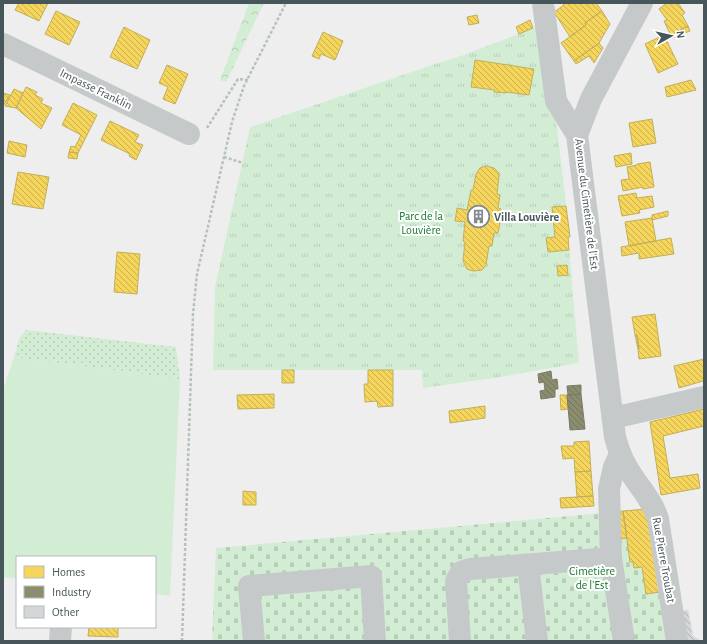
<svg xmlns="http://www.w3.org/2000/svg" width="707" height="644" viewBox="0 0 707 644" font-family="'Alegreya Sans',sans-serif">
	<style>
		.grass { fill: #d3edd5 }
		.forest { fill: url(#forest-crowns) }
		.cemetery { fill: url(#cemetery-stones) }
		.park { fill: url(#park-tufts) }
		.garden { fill: url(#garden-dots) }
		.homes { fill: url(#homes-back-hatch); stroke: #c1af5b }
		.industry { fill: url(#industry-back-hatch); stroke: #777c68 }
		.building { fill: url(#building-back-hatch); stroke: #e0e0e1 }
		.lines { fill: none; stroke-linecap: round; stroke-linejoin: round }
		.path { stroke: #b5c2bb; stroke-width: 2.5; stroke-dasharray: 3 2; stroke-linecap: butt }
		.minor { stroke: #c6c9ca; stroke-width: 22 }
		.labels { text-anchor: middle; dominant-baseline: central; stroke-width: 4; stroke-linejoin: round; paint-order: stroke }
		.street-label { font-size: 12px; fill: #46565a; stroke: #fff }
		.park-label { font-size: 12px; fill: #187a2d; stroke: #fff }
		.poi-label { font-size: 12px; font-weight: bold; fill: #46565a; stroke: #fff; text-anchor: start }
	</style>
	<defs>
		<pattern id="forest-crowns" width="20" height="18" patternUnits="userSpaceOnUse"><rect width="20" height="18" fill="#d3edd5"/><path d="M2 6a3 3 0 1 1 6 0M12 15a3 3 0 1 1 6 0" fill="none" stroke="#b6cdb9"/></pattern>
		<pattern id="cemetery-stones" width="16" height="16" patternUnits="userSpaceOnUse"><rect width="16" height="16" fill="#d3edd5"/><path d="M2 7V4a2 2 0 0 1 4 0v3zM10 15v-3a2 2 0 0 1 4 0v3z" fill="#b6cdb9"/></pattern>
		<pattern id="park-tufts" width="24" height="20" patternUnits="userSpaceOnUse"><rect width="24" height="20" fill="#d3edd5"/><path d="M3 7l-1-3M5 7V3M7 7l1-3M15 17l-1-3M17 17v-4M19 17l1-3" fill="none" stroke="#b6cdb9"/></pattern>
		<pattern id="garden-dots" width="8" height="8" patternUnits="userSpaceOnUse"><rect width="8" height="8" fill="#d3edd5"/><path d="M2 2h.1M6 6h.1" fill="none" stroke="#b6cdb9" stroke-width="1.8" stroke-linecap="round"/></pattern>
		<pattern id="homes-back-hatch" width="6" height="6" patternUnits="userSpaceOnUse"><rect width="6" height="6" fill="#f6d55c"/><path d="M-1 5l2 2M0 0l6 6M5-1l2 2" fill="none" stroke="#c9b04f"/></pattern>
		<pattern id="industry-back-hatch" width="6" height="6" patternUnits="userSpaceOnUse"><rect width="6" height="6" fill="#8c8c6e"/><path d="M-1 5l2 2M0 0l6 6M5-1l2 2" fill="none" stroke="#74755d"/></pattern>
		<pattern id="building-back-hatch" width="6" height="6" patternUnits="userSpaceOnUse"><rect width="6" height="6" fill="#d5d6d7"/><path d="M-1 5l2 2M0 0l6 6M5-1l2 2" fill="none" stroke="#afb0b1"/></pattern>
	</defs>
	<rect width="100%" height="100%" fill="#efeeee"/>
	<path class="grass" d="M14,357l166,22 -10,217 -15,-2v-37h-138v22l-14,-2v-187z"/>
	<path class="forest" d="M249,3h15l-38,79 -6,-2z"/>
	<path class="cemetery" d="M647,509l20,132h-455l4,-93z"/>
	<path class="park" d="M542,25l13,86 15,126h-2l11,126 -84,15 -72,10 -1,-18h-209l2,-83 35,-160 185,-63 26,-8z"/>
	<path class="garden" d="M26,330l150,17 4,32 -166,-22 5,-18z"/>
	<path class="homes" d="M19,3h29l-9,18 -24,-11z
		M562,3h34l6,8 -17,12 1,2 -16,12 -16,-25 10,-7z
		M667,3h11l7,10 -3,2 6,11 -8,4 2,4 -10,4 -8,-17 3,-1 -8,-11z
		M56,11l24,11 -11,23 -24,-11z
		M602,11l8,13 -11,19 -25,18 -13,-18 25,-18 -1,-2z
		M477,15l2,8 -10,2 -2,-8z
		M530,20l3,8 -14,6 -3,-7z
		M688,26l2,5 -8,3 -2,-4z
		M124,27l26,13 -13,29 -27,-12z
		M323,32l20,9 -8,19 -14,-6 -2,5 -7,-3z
		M664,35l14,29 -20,9 -13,-29z
		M599,43l4,5 -9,15 -5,-7 -13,8 -2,-3z
		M475,60l59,9 -5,26 -23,-3v1l-12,-1 1,-2 -24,-3z
		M167,65l21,9 -13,30 -12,-5 5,-12 -9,-4z
		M691,80l5,10 -29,7 -2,-10z
		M26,87l11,5 -2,3 8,4 -2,4 11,5 -11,21 -25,-21z
		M14,89l9,4 -7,15 -11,-2z
		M3,93l7,2 -7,11z
		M73,103l24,12 -19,38 -9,-1 2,-6 4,1 6,-12 -19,-10z
		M652,119l4,24 -23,4 -4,-24z
		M110,121l29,14 -4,7 8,3 -7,15 -7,-4 1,-2 -29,-14z
		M9,141l18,4 -2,12 -18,-4z
		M69,152l9,1 -1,6 -9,-1z
		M631,153l1,11 -16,3 -2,-11z
		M650,162l4,25 -11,2v-2l-20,4 -2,-11 8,-1 -2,-12 10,-2v-1z
		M486,166l8,2 5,5v3l-2,18 3,1 -2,13 3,1v4h1l-4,20h-4l-2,13h-3l-3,19 -4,5 -9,1 -6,-2 -4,-8 2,-19 -2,-1 2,-19 -10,-1 2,-13 10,2 4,-20h2l3,-16 4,-6z
		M18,172l31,5 -6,32 -31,-5z
		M636,193l1,5 15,-2 2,11 -15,3 1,3 -18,3 -4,-20z
		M566,206l4,31h-2l1,13 -21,2 -2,-14 9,-1 -3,-30z
		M668,211v5l-16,4v-5z
		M652,218l4,23 -27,5 -4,-24z
		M671,238l3,16 -35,5v-6l-17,3 -1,-9z
		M117,252l23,2 -3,40 -23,-2z
		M567,265l1,10 -10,1 -1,-10z
		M655,314l6,42 -22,3 -1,-10h1l-2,-14h-2l-3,-18z
		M635,335h2l2,14h-1z
		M704,359v24l-1,-2 -24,7 -5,-22z
		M282,370h12v13h-12z
		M368,370h25v36l-15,1 -1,-6 -12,1 -1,-18h4z
		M274,394v14l-36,1 -1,-14z
		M560,395h7l1,14 -7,1z
		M485,406v12l-35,5 -1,-12z
		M704,409v17l-41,10 7,42 28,-4 2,14 -39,7 -11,-73z
		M589,441l2,30 -16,1 -1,-14 -11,1 -2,-13h13v-4z
		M591,471l2,25 -16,1 -2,-25z
		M243,491l13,1v13h-13z
		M593,496l1,10 -33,2 -1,-10z
		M647,509l13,83 -14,2 -4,-27 -8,1 -1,-6h-3l-7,-51z
		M623,511l4,27 -8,1 -4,-27z
		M89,627h29v10l-30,-1z"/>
	<path class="industry" d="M551,371l1,9 5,-1 1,10h-3v8l-14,2 -1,-8 5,-1 -1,-8 -5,1 -1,-9z
		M581,385v9l-13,1 -1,-9z
		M581,394l4,35 -15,1 -3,-35z"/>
	<path class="building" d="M688,610l5,26 8,5h-18l-4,-29z"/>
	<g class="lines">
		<path class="path" d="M207,128l31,-49 10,1
			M224,157l19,6
			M182,641l11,-327 4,-40 35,-152 12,-36 42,-83"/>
		<path class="minor" d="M543,3l13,98 21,34
			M642,3l-51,96 -14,36 38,302c3,11 6,21 12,30 10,18 25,32 31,52l19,122
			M3,44l186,90
			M613,418l91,-21
			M620,454l-6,13 -5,22 2,69 13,83
			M528,565l9,76
			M60,641l1,-14
			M254,641l-5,-55 122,-10 4,65
			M460,641l-4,-60 5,-9 9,-3 141,-11"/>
	</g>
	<defs>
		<symbol id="building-ring" viewBox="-11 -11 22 22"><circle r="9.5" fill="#fff" stroke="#818b8e" stroke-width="1.5"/><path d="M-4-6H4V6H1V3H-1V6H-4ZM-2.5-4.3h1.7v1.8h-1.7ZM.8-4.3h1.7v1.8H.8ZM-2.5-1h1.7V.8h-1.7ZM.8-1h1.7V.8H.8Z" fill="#818b8e"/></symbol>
	</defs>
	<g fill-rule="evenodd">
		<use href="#building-ring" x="466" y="204" width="25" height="25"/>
	</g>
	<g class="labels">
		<g class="street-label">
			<text transform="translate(96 89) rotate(26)">Impasse Franklin</text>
			<text transform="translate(587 204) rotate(83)">Avenue du Cimetière de l'Est</text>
			<text transform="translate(664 560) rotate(80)">Rue Pierre Troubat</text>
		</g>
		<g class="park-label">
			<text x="421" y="216">Parc de la<tspan x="421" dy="14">Louvière</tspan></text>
			<text x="592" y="571">Cimetière<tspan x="592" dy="14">de l’Est</tspan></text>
		</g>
		<g class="poi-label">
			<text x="494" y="217">Villa Louvière</text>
		</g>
	</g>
	<rect width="707" height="644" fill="none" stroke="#46565a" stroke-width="8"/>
	<rect x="16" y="556" width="140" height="72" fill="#ffffff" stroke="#b5bbbd"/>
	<rect x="24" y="566" width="20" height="12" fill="#f6d55c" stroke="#b5bbbd"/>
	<text x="52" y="576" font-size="12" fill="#46565a">Homes</text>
	<rect x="24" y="586" width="20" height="12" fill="#8c8c6e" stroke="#b5bbbd"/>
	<text x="52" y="596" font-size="12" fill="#46565a">Industry</text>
	<rect x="24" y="606" width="20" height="12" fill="#d5d6d7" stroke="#b5bbbd"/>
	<text x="52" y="616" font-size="12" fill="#46565a">Other</text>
	<g transform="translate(671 36) rotate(82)" stroke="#ffffff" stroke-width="3" paint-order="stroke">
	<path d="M0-3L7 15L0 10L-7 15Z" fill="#46565a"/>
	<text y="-6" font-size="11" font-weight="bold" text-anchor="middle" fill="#46565a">N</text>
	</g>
</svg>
